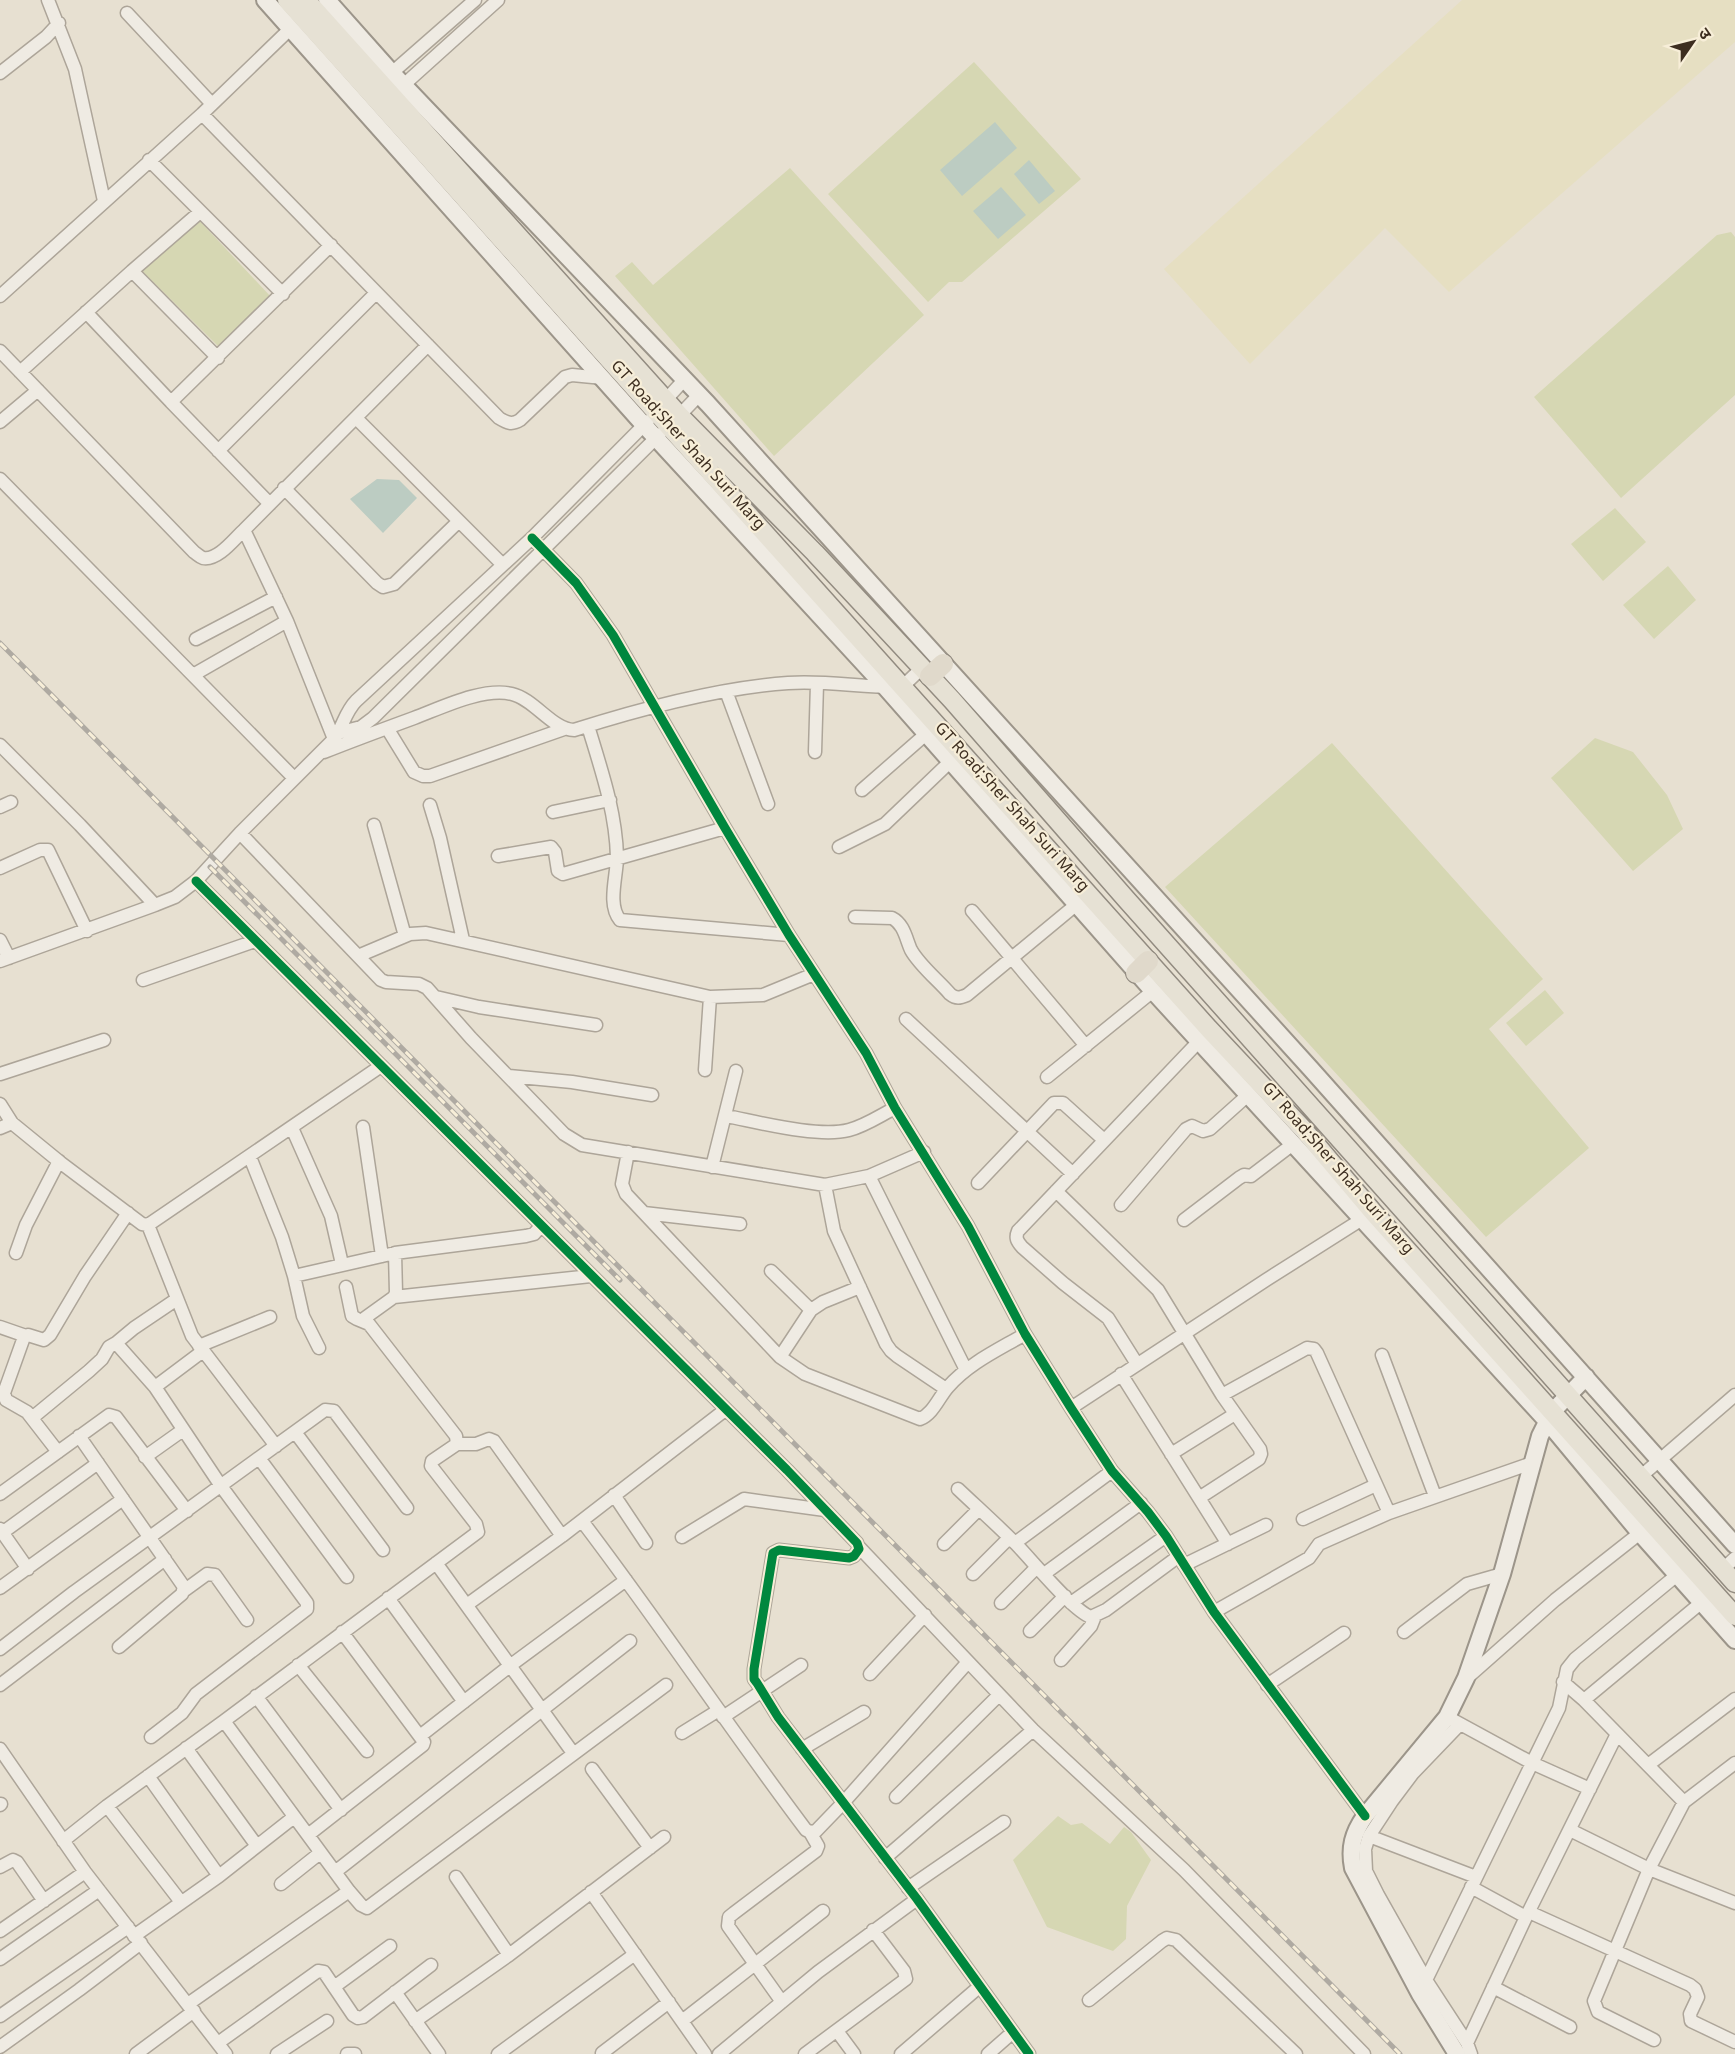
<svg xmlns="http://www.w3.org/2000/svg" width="1735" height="2054" viewBox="0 0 1735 2054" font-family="Georgia,'Noto Sans Devanagari',serif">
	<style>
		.farmland { fill: #e6dfc2 }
		.green { fill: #d6d7b3 }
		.water { fill: #bcccc2 }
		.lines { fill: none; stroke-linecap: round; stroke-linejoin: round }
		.minor-casing { stroke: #ada599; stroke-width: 15 }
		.secondary-casing { stroke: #9c958a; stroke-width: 20 }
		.primary-casing { stroke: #928b80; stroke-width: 21 }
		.trunk-casing { stroke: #928b80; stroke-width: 22 }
		.minor { stroke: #efebe3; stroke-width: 12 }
		.secondary { stroke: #efebe3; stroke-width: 16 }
		.primary { stroke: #e6e1d4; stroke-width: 18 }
		.trunk { stroke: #e0d9cb; stroke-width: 20 }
		.rail-casing { stroke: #afaaa2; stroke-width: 5 }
		.rail { stroke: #f7eed8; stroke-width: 3; stroke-dasharray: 9; stroke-linecap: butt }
		.cycleway-casing { stroke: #f7eed8; stroke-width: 13 }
		.cycleway { stroke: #00873e; stroke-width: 9 }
		.labels { text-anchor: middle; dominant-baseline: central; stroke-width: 4.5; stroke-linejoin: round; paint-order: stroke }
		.street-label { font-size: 16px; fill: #3d2e20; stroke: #f7eed8 }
	</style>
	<rect width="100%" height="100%" fill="#e7e0d1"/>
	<path class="farmland" d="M1462,0h273v42l-286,250 -64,-64 -135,136 -86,-95z"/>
	<path class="green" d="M974,62l107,117 -119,103h-13l-21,20 -100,-108z
		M790,168l134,147 -150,141 -159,-180 17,-14 21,23z
		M196,217l76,81 -51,51 -81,-80z
		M1731,232l4,5v158l-114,103 -87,-101 183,-162z
		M1615,508l31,34 -43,39 -32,-37z
		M1668,566l28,34 -42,39 -31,-34z
		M1595,738l38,14 34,43 16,34 -50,42 -82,-93z
		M1332,743l211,236 -54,50 100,119 -103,89 -321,-350z
		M1545,990l19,23 -38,33 -20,-23z
		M1058,1816l13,9 11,-2 28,21 14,-17 7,5 20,28 -24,46 -1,33 -13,12 -66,-24 -34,-67z"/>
	<path class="water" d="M995,122l22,26 -55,48 -22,-26z
		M1029,160l26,31 -16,13 -25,-30z
		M1001,187l25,28 -28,24 -25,-28z
		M377,479l22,1 18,18 -34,35 -33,-34z"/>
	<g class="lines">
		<defs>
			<path id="minor" d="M48,0l27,69 29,132
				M127,13l85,91
				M0,73l46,-36 13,-14
				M386,78l89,-78
				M398,90l100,-90
				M202,114l297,304c8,5 13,7 21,2l45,-43 7,-2 31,3
				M149,160l134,134
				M200,212l-68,59 86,87
				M0,296l202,-182 89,-86
				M86,312l85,90
				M0,351l194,201c3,2 6,5 9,6 15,3 32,-20 41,-28l184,-185
				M20,372l112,-101
				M661,405l23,-25
				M356,418l146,146
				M675,420l24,-25
				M0,422l38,-32
				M218,451l158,-158
				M0,479l294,299
				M284,488l93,95 6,4 11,-3 64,-62
				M270,504l-99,-102 160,-157
				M244,530l43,91 47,118
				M532,538l44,45 37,52 112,193 64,107 77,118 29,55 73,118 57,108 46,74 41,63 36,41 18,24 48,76 151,204
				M196,639l80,-42
				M193,675l94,-54
				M726,691l42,113
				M588,726c13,43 28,86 29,131 0,19 -10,48 3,63l169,15
				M387,728l27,44 9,4h7l134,-47
				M338,733l23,-6 12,-9 287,-284
				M0,745l80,80 75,80
				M324,752c30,-12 60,-23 90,-34 27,-10 69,-31 98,-24 22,5 41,36 62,36 66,-21 144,-42 214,-47 38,-3 76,5 114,4l20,-19
				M815,752l2,-68
				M862,790l64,-56
				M430,805l10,33 23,102
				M0,807l11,-5
				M553,812l57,-12
				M374,825l31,111
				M240,833l141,147 5,2 33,2 8,4 44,50 93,96 18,11 243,40 44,-9 55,-24
				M839,847l46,-23 70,-67
				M498,856l53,-9 4,5 3,19 5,3 162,-46
				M0,868l40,-18h8l39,81
				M196,881l591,589 70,73 2,6 -5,7 -5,2 -70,-8 -6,3 -19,116v10l3,4 21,34 139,182 112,155
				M972,911l114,135
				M855,917l37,1c12,6 14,21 19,32 9,16 27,30 39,44 6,5 10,4 17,1l116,-96
				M0,940l9,18
				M358,956l52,-22 16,-1 284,64 53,-2 51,-21
				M0,961l155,-56 20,-8 21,-16 44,-48 94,-94c9,-12 11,-27 22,-38l176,-163 116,-117
				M143,980l112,-39
				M436,997l43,10 117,18
				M906,1019l167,155
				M705,1070l5,-73
				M0,1074l104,-34
				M509,1076l63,6 80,13
				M1047,1077l106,-86
				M0,1104l12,19 49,40 81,61 6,1 233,-159
				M726,1116c32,6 92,22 123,14 16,-4 32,-15 46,-22
				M363,1127l19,129
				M0,1128l12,-5
				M292,1128l39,88 11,48
				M628,1152l-6,32 4,10 154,163 25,17 115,45c13,-5 19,-22 28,-32 21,-24 50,-37 77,-53
				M250,1157l32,80 12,39 9,40 16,32
				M712,1167l24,-96
				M869,1176l96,192
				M978,1183l76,-80h9l41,37
				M825,1185l9,46 52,113 5,7 6,5 49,33
				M1056,1191l102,99 64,105 38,54 1,5 -2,5 -60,39
				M1121,1205l65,-76 6,-3 11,5 7,-2 38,-34
				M644,1213l96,11
				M1184,1220l55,-42 5,-3 7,1 42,-32
				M148,1225l44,111 84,110
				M16,1253l10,-28 33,-64
				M771,1271l40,39
				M294,1276l101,-23 131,-17 8,-2 7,-8
				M394,1297l197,-21
				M362,1320l32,-23 2,-4 -1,-40
				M0,1327l26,9
				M116,1343l18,-15 43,-29
				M199,1346l71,-29
				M1382,1355l53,141
				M780,1357l31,-47 12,-8 37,-15
				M1137,1364l-29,-46 -45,-35 -41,-36c-5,-6 -7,-9 -4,-16l185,-194
				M1121,1374l107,170
				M155,1387l48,-36
				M1222,1395l85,-47 7,1 3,4 72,160
				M1071,1408l195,-128 101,-64
				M32,1418l57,-47 13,-12 7,-12 7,-4 39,44 66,99 86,117v6l-111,85 -14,19 -31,24
				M295,1432l88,118
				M79,1436l105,151 -2,7 -63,53
				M457,1444h19l13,-5 5,2 68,95
				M58,1452l-31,-40 -21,-12 -2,-7 20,-56 4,-2 16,5 6,-5 35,-59 43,-63
				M1171,1454l64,-40
				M145,1457l38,-27
				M259,1458l88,119
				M1640,1477l95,-82
				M958,1489c19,18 39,36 57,54 16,16 58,68 76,74l15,-7 73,-54
				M0,1494l109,-79 7,2 71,94
				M614,1495l32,48
				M1303,1519l73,-34
				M582,1521c77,101 147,207 224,309l4,2 6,-1 27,-28 125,-141
				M0,1529l28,40
				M2,1533l96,-70
				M682,1537l62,-38 81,11
				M1015,1543l97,-72
				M944,1544l35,-35
				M858,1546l175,184 151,140 180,184
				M436,1563l137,190
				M1184,1565l82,-40
				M1723,1569l12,-11
				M973,1574l36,-36
				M1044,1574l97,-71
				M0,1588l123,-89
				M185,1590l22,-16 8,1 32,45
				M388,1598l76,104
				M1001,1603l36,-36
				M1071,1603l95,-67
				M468,1604l94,-68 163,-126
				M1214,1612l95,-54 10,-14 70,-31 143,-50
				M1030,1631l35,-35
				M1404,1632l63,-48 35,-10
				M0,1649l74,-57 251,-182 9,1 73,97
				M1061,1660l30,-34 4,-10
				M298,1665l69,86
				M870,1674l55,-59
				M1467,1678l88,-78 85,-67
				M1563,1682l21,18 100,102
				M0,1685l165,-126
				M1267,1685l77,-52
				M256,1696l85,114
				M1584,1700l118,-98
				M723,1717l78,-52
				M1453,1720l79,43 58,26
				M224,1721l125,170 12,14 6,3 299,-223
				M1460,1724l-47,49 -21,28 -23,35 -4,13 1,22 12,24 48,85 41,63 4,11
				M682,1733l37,-23
				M420,1736l91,-71 115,-85
				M186,1748l71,98
				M0,1749l85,123 141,182
				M802,1749l62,-37
				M1648,1765l87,-66
				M592,1769l58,79
				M148,1776l71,100
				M896,1797l103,-102
				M0,1805l1,-1
				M107,1806l74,96
				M1570,1830l79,39 86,34
				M308,1835l115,-90 1,-3 -82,-110
				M1369,1836l107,41
				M63,1841l44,-35 117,-85 254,-189 -2,-8 -45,-58 1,-5 25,-17 -1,-8 -87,-112 -12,-5 -5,-3 -6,-29
				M885,1858l148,-128
				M0,1867l13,-7 4,2 27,39
				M335,1872l295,-231
				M456,1877l53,78
				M281,1884l39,-31
				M1471,1887l55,30
				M908,1888l96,-66
				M591,1892l114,162
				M1529,1912l161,73 5,4 3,8 -8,17 1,7 44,21
				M0,1931l85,-59
				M134,1936l85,-60 75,-59
				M0,1959l99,-69
				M1426,1980l133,-272 8,-39 8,-10 102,-84
				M334,1987l56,-41
				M1493,1987l77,40
				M395,1992l44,62
				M1089,2000l73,-59 5,-3 9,2 120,114
				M782,2002l-54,-76 1,-9 5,-4 82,-62 2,-5 -8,-14
				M188,2004l161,-113
				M0,2016l128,-89
				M415,2021l94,-66 155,-118
				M682,2021l141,-110
				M837,2031l17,23
				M1654,2040l-56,-28 -4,-11 55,-132 35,-67 51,-39
				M218,2043l100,-72 6,1 29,43 5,3 5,-1 68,-52
				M1467,2043l59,-126 91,-183
				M0,2047l79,-57 62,-47
				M602,2053l67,-51
				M136,2054l58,-43
				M277,2054l50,-33
				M347,2054h8
				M498,2054l137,-100
				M719,2054l99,-82 99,-73
				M805,2054l101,-75 -2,-8 -31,-41
				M901,2054l78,-67
				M988,2054l25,-22"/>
			<path id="secondary" d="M265,0l379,425 235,255 274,311 394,430 93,112 95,107
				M327,0l65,73 316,331 602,664 425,477
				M1457,2054l-37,-60 -67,-126c-4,-20 0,-35 12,-52l82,-99 19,-39 36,-104 38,-138 12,-24 34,-35"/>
			<path id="primary" d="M287,0l922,1029 94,100 70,83 362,404
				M306,0l373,415 136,138 137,147 174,199 609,684"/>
			<path id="trunk" d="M930,676l13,-12
				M1136,973l12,-12"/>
		</defs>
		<use href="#minor" class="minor-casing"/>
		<use href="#secondary" class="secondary-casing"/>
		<use href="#primary" class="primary-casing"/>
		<use href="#trunk" class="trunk-casing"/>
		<use href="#minor" class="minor"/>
		<use href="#secondary" class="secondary"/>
		<use href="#primary" class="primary"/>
		<use href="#trunk" class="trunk"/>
		<defs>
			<path id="rail" d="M0,643l1400,1411
				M210,867l410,413"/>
		</defs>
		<use href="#rail" class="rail-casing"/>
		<use href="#rail" class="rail"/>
		<defs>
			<path id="cycleway" d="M532,538l44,45 37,52 112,193 64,107 77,118 29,55 73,118 57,108 46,74 41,63 36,41 18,24 48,76 151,204
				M196,881l591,589 70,73 2,6 -5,7 -5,2 -70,-8 -6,3 -19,116v10l3,4 21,34 139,182 112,155"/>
		</defs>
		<use href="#cycleway" class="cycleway-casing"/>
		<use href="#cycleway" class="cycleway"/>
	</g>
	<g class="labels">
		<g class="street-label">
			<text transform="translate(687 446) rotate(48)">GT Road;Sher Shah Suri Marg</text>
			<text transform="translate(1011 808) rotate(48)">GT Road;Sher Shah Suri Marg</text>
			<text transform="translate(1337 1169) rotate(49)">GT Road;Sher Shah Suri Marg</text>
		</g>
	</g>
	<g transform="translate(1693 42) rotate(55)" stroke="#f7eed8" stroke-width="4.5" paint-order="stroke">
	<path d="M0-4.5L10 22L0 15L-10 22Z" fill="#3d2e20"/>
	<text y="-9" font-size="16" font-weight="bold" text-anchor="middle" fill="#3d2e20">उ</text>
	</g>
</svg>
